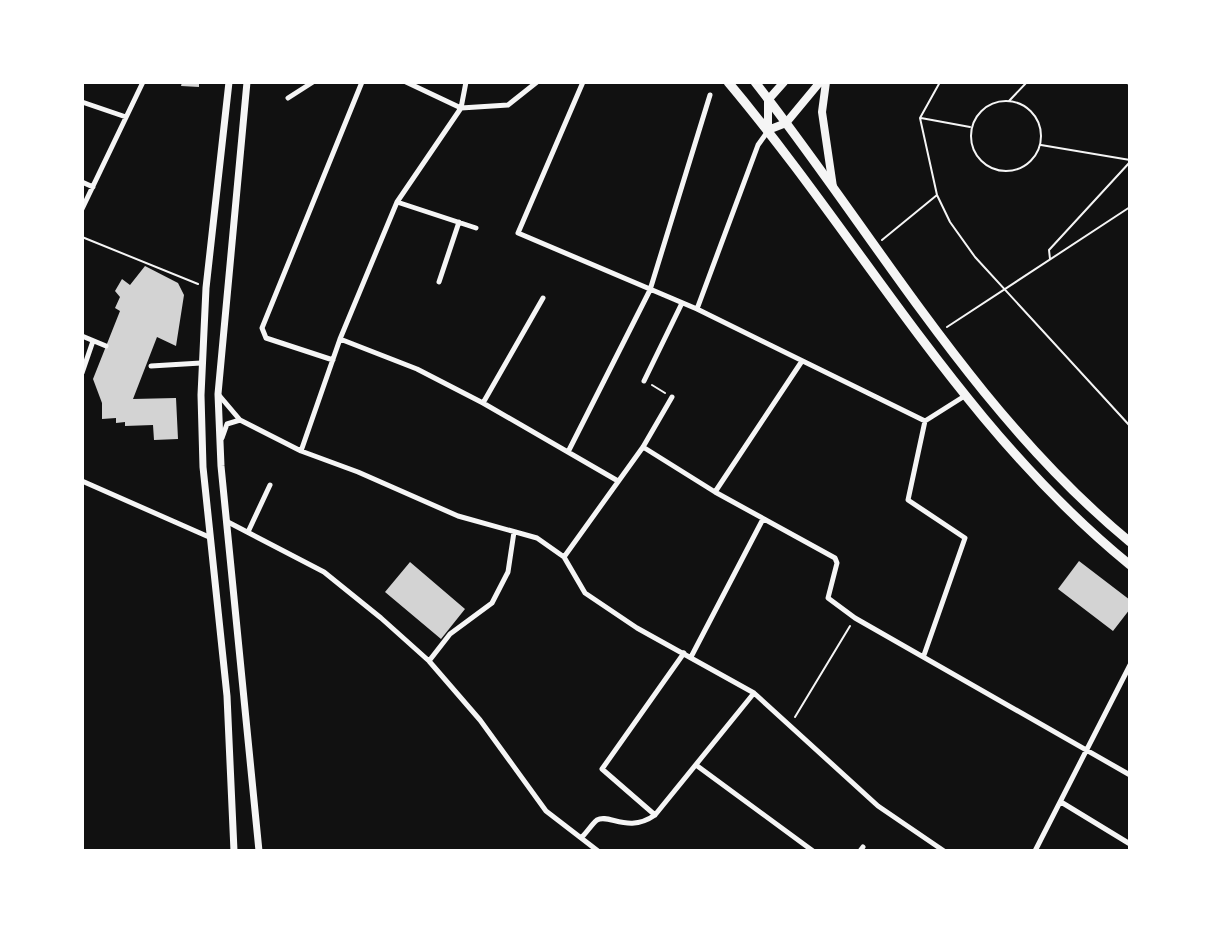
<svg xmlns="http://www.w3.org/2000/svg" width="1212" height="933" viewBox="0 0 1212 933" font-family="'Noto Sans',sans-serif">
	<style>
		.building { fill: #d3d3d3 }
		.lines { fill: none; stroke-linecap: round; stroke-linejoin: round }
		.path { stroke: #f5f5f5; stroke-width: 2 }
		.minor { stroke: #f5f5f5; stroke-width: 5 }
		.tertiary { stroke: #f5f5f5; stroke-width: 7 }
		.secondary { stroke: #f5f5f5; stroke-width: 8 }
		.primary { stroke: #f5f5f5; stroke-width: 9 }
	</style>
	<rect width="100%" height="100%" fill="#111"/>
	<path class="building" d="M182,82h17v5l-18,-1z
		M145,266l33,17 6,12 -8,51 -19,-9 -24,62 43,-1 2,41 -24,1 -1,-15 -28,1v-4l-9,1v-5l-14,1v-16l-9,-24 27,-68 -5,-3 5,-11 -5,-6 7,-12 8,6z
		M1079,561l51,39v9l-17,22 -55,-42z
		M410,562l55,47 -24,30 -56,-47z"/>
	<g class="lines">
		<path class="path" d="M1127,82l3,4
			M1009,101l18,-19
			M971 136a35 35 0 1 1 70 0a35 35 0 1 1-70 0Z
			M921,118l49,9
			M1041,145l89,15
			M937,195l13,27 25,35 155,169
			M82,237l116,47
			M882,240l55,-45 -17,-77 20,-36
			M1050,259l-1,-9 81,-88
			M947,327l183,-120
			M652,385l13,8
			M795,717l55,-91"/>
		<path class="minor" d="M406,82l55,26 47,-3 29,-23
			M583,82l-65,151 179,76 228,112 38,-24
			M288,98l25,-16
			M82,102l44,15
			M82,182l11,5
			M397,202l79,26
			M82,209l61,-127
			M439,282l20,-60
			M697,309l61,-164 10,-14
			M82,336l24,10
			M340,339l77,30 66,34 135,78
			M333,360l-67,-22 -4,-10 100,-246
			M151,366l50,-3
			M82,373l11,-32
			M644,381l38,-78
			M218,394l22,26 61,31 57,21 100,44 79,22 27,19 21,36 52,35 117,65 124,113 66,45
			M483,403l60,-105
			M222,438l5,-14 13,-4
			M643,447l72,45 120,66 2,5 -9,35 27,20 275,157
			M301,451l39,-112 57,-137 64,-94 5,-26
			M568,452l82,-162 60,-195
			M82,481l127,56
			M715,492l87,-131
			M226,521l98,51 57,46 48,43 51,59 66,91 52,40
			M248,532l22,-47
			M564,557l79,-110 29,-50
			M924,655l41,-117 -57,-38 17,-79
			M691,657l72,-138
			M429,661l21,-27 42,-31 16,-31 6,-40
			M696,765l117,86
			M1061,802l69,42
			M655,815l-53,-46 82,-116
			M582,837c5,-5 10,-13 15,-17 12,-7 31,14 58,-5l99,-122
			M860,851l3,-4
			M1035,851l95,-186"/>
		<path class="tertiary" d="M229,82l-23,206 -5,107 2,72 24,229 7,155
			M247,82l-29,312 3,72 38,385"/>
		<path class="secondary" d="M784,82l-16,18v30l18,-7 34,-41
			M826,82l-4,30 11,75"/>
		<path class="primary" d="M728,82c136,162 235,347 402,483
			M755,82c122,156 221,333 375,460"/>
	</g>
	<rect width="1212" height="933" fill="none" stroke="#ffffff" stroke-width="168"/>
</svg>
